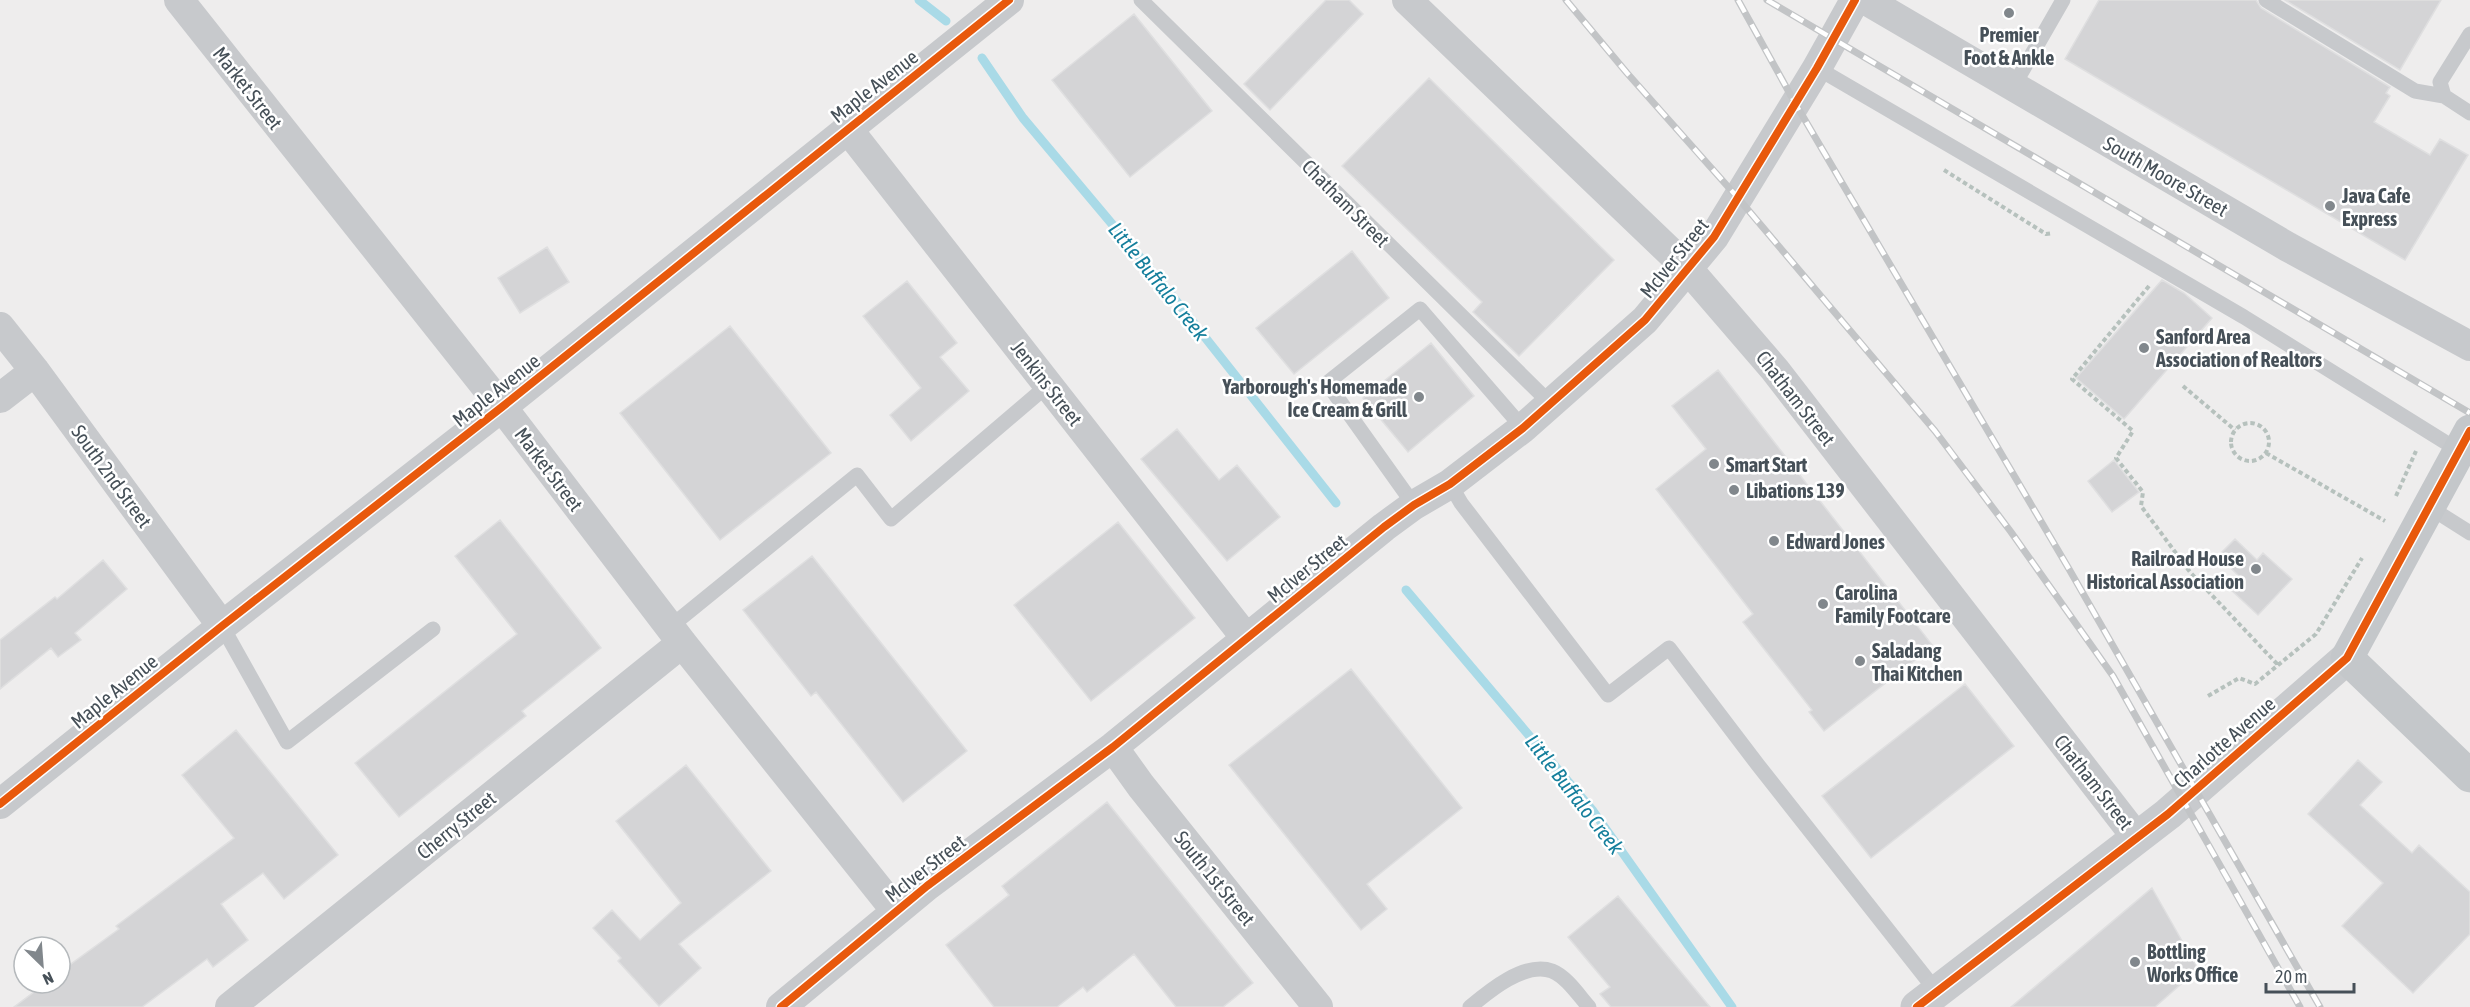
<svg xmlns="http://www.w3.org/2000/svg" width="2470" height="1007" viewBox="0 0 2470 1007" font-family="'Asap Condensed',sans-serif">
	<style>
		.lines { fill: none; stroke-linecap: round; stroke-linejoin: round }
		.stream { stroke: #a9dae7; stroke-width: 9 }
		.building { fill: #d4d4d6; stroke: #dfdfe0; stroke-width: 1.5 }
		.path { stroke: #b6c1bd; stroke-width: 4; stroke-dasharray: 4.5 3; stroke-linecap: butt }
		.lane { stroke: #c7c9cc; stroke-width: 15 }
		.street { stroke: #c7c9cc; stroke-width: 30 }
		.secondary { stroke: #c8cacd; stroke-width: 33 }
		.primary { stroke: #c4c7ca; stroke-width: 33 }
		.rail-casing { stroke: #c2c4c6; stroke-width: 7 }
		.rail { stroke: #fff; stroke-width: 4.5; stroke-dasharray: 14; stroke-linecap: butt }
		.cycleway-casing { stroke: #fff; stroke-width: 11 }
		.cycleway { stroke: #e8590c; stroke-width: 8 }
		.poi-dot { fill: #81878c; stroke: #fff; stroke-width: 2 }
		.labels { text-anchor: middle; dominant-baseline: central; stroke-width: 5; stroke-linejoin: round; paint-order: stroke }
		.poi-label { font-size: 20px; font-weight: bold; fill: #465058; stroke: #fff; text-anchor: start }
		.street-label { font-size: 20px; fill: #465058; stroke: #fff }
		.water-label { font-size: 21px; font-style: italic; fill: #157f9c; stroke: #fff }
	</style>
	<rect width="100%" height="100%" fill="#eeeded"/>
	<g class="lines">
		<path class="stream" d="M919,0l27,21
			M982,58l41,60 147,175 166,210
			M1406,590l187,221 139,196"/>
	</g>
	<path class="building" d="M1326,0h23l14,14 -93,96 -26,-26z
		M2099,0h157l5,8 129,79 -4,6 4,3 -16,26 56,33 10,-16 28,16 -63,105 -340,-201z
		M2285,0h156l-41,70z
		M1134,14l78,97 -82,66 -78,-97z
		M1429,78l185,182 -95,96 -46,-44 9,-10 -140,-136z
		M547,247l22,35 -49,31 -22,-35z
		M1352,251l37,47 -95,76 -38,-46z
		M2162,280l22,13 28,25 -88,101 -48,-41z
		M907,281l50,62 -17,14 29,34 -58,50 -21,-26 31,-27 -58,-72z
		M730,326l101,127 -111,87 -100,-127z
		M1431,343l43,53 -66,56 -45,-54z
		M1718,370l215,276 -109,85 -15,-19 3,-2 -69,-88 10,-8 -97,-125 50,-40 -34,-43z
		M1177,429l42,51 18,-15 43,52 -53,44 -86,-102z
		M2114,460l25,32 -27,20 -24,-31z
		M500,520l101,128 -79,63 4,5 -127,101 -44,-54 162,-129 -62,-78z
		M1118,522l77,96 -104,83 -77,-96z
		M2235,539l22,21 6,-7 29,26 -34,36 -28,-26 11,-11 -23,-22z
		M812,556l155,195 -64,51 -87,-110 -5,4 -68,-86z
		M103,560l24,29 -52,44 6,7 -23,17 -7,-9 -51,41v-49l55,-43 2,2z
		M1351,669l111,139 -95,76 20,25 -26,21 -132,-165z
		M1965,684l49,62 -143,112 -49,-62z
		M236,730l102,125 -54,44 -21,-26 -42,31 27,36 -35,27 -6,-8 -65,48h-128l32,-24h14v-11l59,-43 -3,-3 118,-88 -52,-63z
		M2358,760l24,22 -22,23 52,48 7,-8 51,47v42l-57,59 -71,-67 41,-43 -75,-69z
		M686,765l85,106 -92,73 22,24 -42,38 -41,-45 3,-3 -28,-30 19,-18 28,30 41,-37 -65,-82z
		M1107,802l146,181 -30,24h-47l-42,-53 -47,38 -4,-5 -26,20h-63l-48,-62 63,-50 -7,-9z
		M2152,888l46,81 -43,38h-144z
		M1618,896l92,111h-99l-11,-13 10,-7 -42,-50z"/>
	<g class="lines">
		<path class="path" d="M1944,170l102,64 7,-1
			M2149,286l-77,93 61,52 -17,27 27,34 -2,14 49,66 89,94
			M2183,386l52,44
			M2231 442a19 19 0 1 1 38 0a19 19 0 1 1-38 0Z
			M2266,453l119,68
			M2396,496l20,-45
			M2208,696l31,-18 16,6 61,-50 46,-76"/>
		<path class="lane" d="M1141,0l411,405
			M2266,0l149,91 29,5
			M2470,34l-30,48 4,14 26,17
			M1817,68l427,249 217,135
			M2013,87l50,-87
			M1450,484l11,19 147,192 61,-47 89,117 179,227
			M1414,505l-87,-122 93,-74 103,119
			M2429,507l41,26
			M222,626l65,116 146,-113
			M670,627l187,-152 34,44 157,-134
			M1470,1007c19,-16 55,-46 82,-36 15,6 27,25 37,36"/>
		<path class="street" d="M179,0l323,407 180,236 214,268
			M1407,0l281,269 87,101 362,468
			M1866,0l422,247 182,99
			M847,128l399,510
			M0,327l35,44 187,255
			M0,398l35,-27
			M1113,747l28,39 177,221
			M0,804l222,-178 280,-219 507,-407
			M230,1007l452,-364
			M781,1007l146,-121 186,-139 271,-220 30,-22 36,-21 73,-56 122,-108 69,-83 103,-169 38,-68"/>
		<path class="secondary" d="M1917,1007l251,-193 179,-156"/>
		<path class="primary" d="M2470,431l-123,227 123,118"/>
		<defs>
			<path id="rail" d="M1566,0l61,73 111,125 197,233 76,101 102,144 187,331
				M1738,0l57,103 274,466 251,438
				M1767,0l703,413"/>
		</defs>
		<use href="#rail" class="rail-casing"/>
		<use href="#rail" class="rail"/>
		<defs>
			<path id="cycleway" d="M0,804l222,-178 280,-219 507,-407
				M781,1007l146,-121 186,-139 271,-220 30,-22 36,-21 73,-56 122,-108 69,-83 103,-169 38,-68
				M1917,1007l251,-193 179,-156 123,-227"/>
		</defs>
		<use href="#cycleway" class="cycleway-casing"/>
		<use href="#cycleway" class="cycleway"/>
	</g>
	<g class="poi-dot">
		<circle cx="2009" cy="13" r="6"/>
		<circle cx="2330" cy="206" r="6"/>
		<circle cx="2144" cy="348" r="6"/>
		<circle cx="1419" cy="397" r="6"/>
		<circle cx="1714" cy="464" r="6"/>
		<circle cx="1734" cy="490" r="6"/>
		<circle cx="1774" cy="541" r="6"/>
		<circle cx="2256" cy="569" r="6"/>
		<circle cx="1823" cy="604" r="6"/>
		<circle cx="1860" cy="661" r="6"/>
		<circle cx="2135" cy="962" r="6"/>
	</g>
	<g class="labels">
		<g class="poi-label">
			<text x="2009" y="34" text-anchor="middle">Premier<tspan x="2009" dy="23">Foot &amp; Ankle</tspan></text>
			<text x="2342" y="195">Java Cafe<tspan x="2342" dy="23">Express</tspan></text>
			<text x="2156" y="336">Sanford Area<tspan x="2156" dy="23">Association of Realtors</tspan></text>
			<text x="1407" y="386" text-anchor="end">Yarborough's Homemade<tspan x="1407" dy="23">Ice Cream &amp; Grill</tspan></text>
			<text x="1726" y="464">Smart Start</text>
			<text x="1746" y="490">Libations 139</text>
			<text x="1786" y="541">Edward Jones</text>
			<text x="2244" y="558" text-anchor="end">Railroad House<tspan x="2244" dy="23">Historical Association</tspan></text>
			<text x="1835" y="592">Carolina<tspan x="1835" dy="23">Family Footcare</tspan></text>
			<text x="1872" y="650">Saladang<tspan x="1872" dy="23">Thai Kitchen</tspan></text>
			<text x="2147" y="951">Bottling<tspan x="2147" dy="23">Works Office</tspan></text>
		</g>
		<g class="street-label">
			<text transform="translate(874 86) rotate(-38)">Maple Avenue</text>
			<text transform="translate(248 88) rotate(52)">Market Street</text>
			<text transform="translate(2166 176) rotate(30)">South Moore Street</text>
			<text transform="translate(1346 203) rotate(45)">Chatham Street</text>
			<text transform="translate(1674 258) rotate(-51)">McIver Street</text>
			<text transform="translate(1047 383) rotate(52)">Jenkins Street</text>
			<text transform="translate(496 390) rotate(-38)">Maple Avenue</text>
			<text transform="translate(1796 398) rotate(52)">Chatham Street</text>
			<text transform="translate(549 469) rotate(53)">Market Street</text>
			<text transform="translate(112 476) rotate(54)">South 2nd Street</text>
			<text transform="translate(1307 568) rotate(-39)">McIver Street</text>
			<text transform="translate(114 691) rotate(-39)">Maple Avenue</text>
			<text transform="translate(2224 742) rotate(-41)">Charlotte Avenue</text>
			<text transform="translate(2094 782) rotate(52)">Chatham Street</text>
			<text transform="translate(456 825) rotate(-39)">Cherry Street</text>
			<text transform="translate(925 868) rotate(-38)">McIver Street</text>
			<text transform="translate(1215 878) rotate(51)">South 1st Street</text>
		</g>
		<g class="water-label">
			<text transform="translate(1159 281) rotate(51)">Little Buffalo Creek</text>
			<text transform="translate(1575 794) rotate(52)">Little Buffalo Creek</text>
		</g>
	</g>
	<g transform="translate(42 965) rotate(155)"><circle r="28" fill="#ffffff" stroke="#b5b9bc" stroke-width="1.5"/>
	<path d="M0-4.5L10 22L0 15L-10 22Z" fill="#81878c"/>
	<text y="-9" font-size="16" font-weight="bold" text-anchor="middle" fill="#465058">N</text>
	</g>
	<path d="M2266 983v9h88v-9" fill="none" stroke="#465058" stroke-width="3"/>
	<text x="2275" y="983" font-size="18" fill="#465058" stroke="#ffffff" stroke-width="4.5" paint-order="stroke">20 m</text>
</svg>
